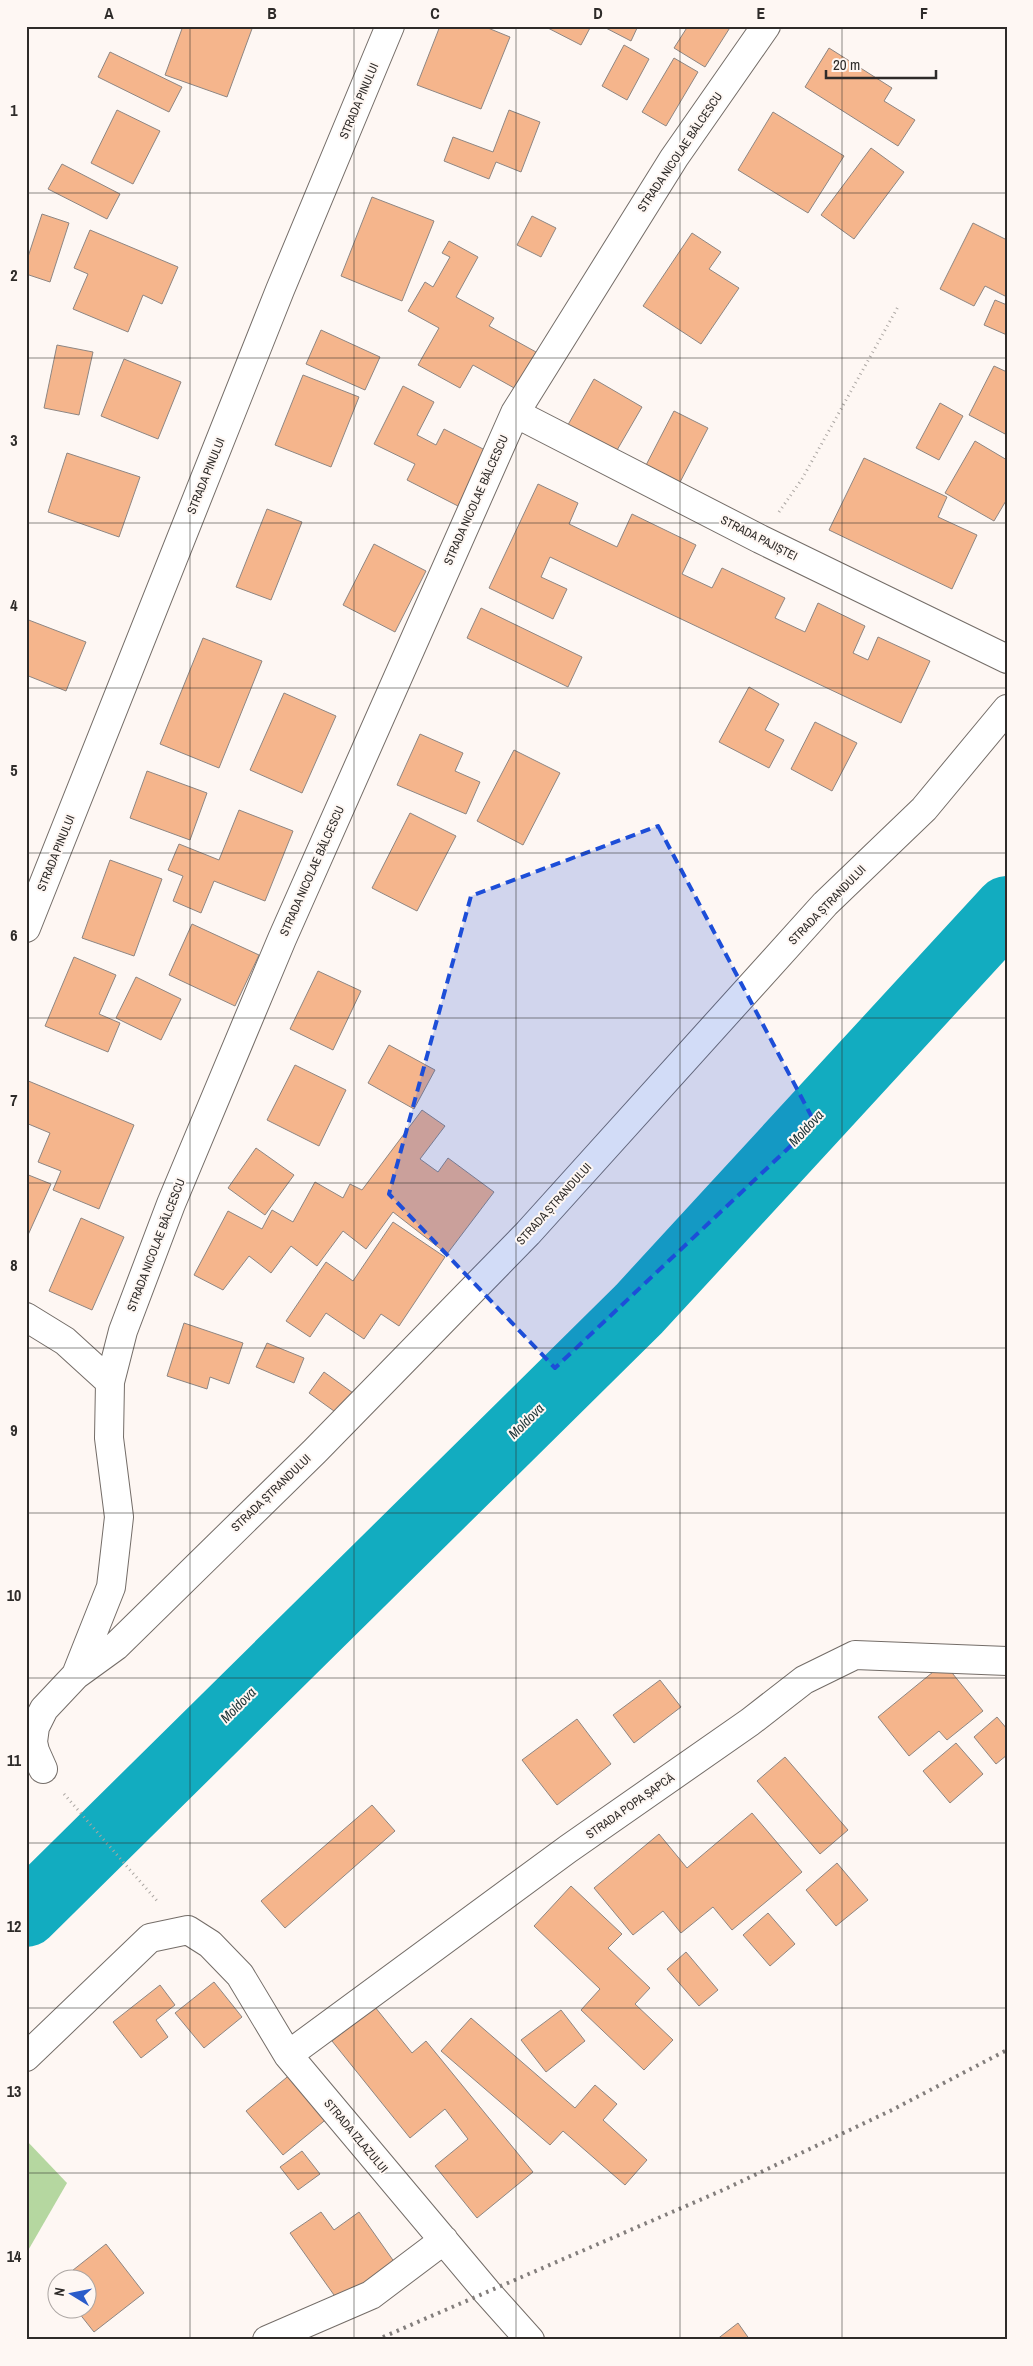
<svg xmlns="http://www.w3.org/2000/svg" width="1033" height="2366" viewBox="0 0 1033 2366" font-family="'Archivo Narrow',sans-serif">
	<style>
		.green { fill: #b5d7a0 }
		.lines { fill: none; stroke-linecap: round; stroke-linejoin: round }
		.river { stroke: #12acc0; stroke-width: 66 }
		.building { fill: #f5b58c; stroke: #8e8682 }
		.minor-casing { stroke: #746d68; stroke-width: 30 }
		.path { stroke: #aca7a3; stroke-width: 3; stroke-dasharray: 1 4; stroke-linecap: butt }
		.minor { stroke: #fff; stroke-width: 28 }
		.rail { stroke: #837e7c; stroke-width: 4; stroke-dasharray: 2.5 5; stroke-linecap: butt }
		.marked { fill: #1d4ed8; fill-opacity: 0.2; stroke: #1d4ed8; stroke-width: 4; stroke-dasharray: 10 6; stroke-linejoin: round }
		.grid { fill: none; stroke: #2e2b29; stroke-width: 1; stroke-opacity: 0.55 }
		.labels { text-anchor: middle; dominant-baseline: central; stroke-width: 4; stroke-linejoin: round; paint-order: stroke }
		.street-label { font-size: 12px; fill: #2e2b29; stroke: #fef7f3 }
		.water-label { font-size: 14px; font-style: italic; fill: #1b3235; stroke: #fef7f3 }
		.neatline { fill: none; stroke: #2e2b29; stroke-width: 2 }
		.grid-label { font-size: 16px; text-anchor: middle; font-weight: bold; fill: #2e2b29 }
	</style>
	<rect width="100%" height="100%" fill="#fef7f3"/>
	<path class="green" d="M26,2140l41,43 -41,71z"/>
	<g class="lines">
		<path class="river" d="M26,1914l613,-605 368,-400"/>
	</g>
	<path class="building" d="M183,26h70l-26,71 -62,-22z
		M440,26h43l27,11 -29,72 -64,-24z
		M544,26h47l-10,19z
		M602,26h36l-7,15z
		M688,26h43l-26,41 -31,-19z
		M624,45l25,14 -22,41 -25,-14z
		M829,48l63,40 -8,13 31,19 -17,26 -93,-59z
		M110,52l72,35 -13,25 -71,-35z
		M674,58l24,14 -32,54 -24,-14z
		M117,110l43,21 -27,53 -42,-21z
		M509,110l31,12 -19,50 -25,-10 -7,17 -45,-18 9,-24 40,15z
		M773,112l71,44 -36,57 -70,-43z
		M871,148l33,24 -50,67 -33,-24z
		M62,164l58,30 -13,25 -59,-30z
		M372,197l62,24 -32,80 -61,-25z
		M42,214l27,9 -19,59 -24,-8v-11z
		M532,216l24,12 -15,29 -24,-12z
		M973,223l34,17v57l-22,-11 -11,20 -34,-17z
		M90,230l88,37 -16,37 -19,-9 -15,37 -55,-23 15,-35 -14,-6z
		M692,233l29,19 -12,17 30,19 -38,56 -58,-38z
		M449,241l29,16 -22,40 38,21 -5,8 47,26 -20,37 -43,-24 -13,23 -42,-23 21,-37 -31,-17 17,-29 8,5 17,-30 -8,-4z
		M995,300l12,5v30l-23,-10z
		M321,330l59,27 -15,33 -59,-26z
		M57,345l36,7 -14,63 -35,-7z
		M124,359l57,23 -23,57 -57,-23z
		M994,366l13,6v63l-38,-20z
		M303,375l56,22 -28,70 -56,-22z
		M594,379l48,28 -29,50 -48,-27z
		M403,386l31,16 -17,33 19,10 8,-16 41,21 -27,56 -51,-26 8,-16 -41,-20z
		M940,403l23,13 -24,44 -23,-12z
		M674,411l34,17 -31,60 -34,-17z
		M975,441l32,19v39l-13,22 -49,-28z
		M67,453l73,24 -21,60 -71,-25z
		M864,458l83,39 -9,20 39,18 -25,54 -123,-59z
		M538,484l40,19 -9,21 48,23 15,-33 64,31 -14,29 30,14 10,-20 63,30 -10,20 30,14 13,-29 47,23 -12,27 15,7 10,-23 52,24 -29,62 -351,-166 -9,20 26,12 -14,30 -64,-31z
		M267,509l35,13 -31,78 -35,-13z
		M374,544l52,27 -31,61 -52,-27z
		M481,608l101,49 -14,30 -101,-49z
		M26,619l60,23 -20,49 -40,-16z
		M203,638l59,23 -43,107 -59,-24z
		M749,687l30,17 -14,26 19,10 -15,28 -50,-26z
		M284,693l52,23 -34,77 -52,-23z
		M815,722l42,21 -25,48 -41,-22z
		M420,734l43,19 -8,18 25,11 -14,32 -69,-29z
		M514,750l46,23 -37,72 -46,-24z
		M147,771l60,22 -17,47 -60,-22z
		M239,810l54,21 -28,70 -51,-20 -13,32 -28,-12 10,-25 -15,-6 11,-26 40,16z
		M410,813l46,23 -39,75 -45,-23z
		M110,860l52,19 -28,77 -52,-18z
		M192,924l67,31 -24,51 -66,-31z
		M74,957l42,18 -17,39 21,9 -12,29 -63,-26z
		M318,971l43,20 -28,59 -43,-21z
		M136,977l45,22 -20,41 -45,-22z
		M389,1045l46,25 -21,39 -46,-26z
		M295,1065l51,25 -27,56 -52,-26z
		M26,1080l108,45 -35,84 -46,-19 8,-19 -23,-9 12,-29 -24,-10z
		M422,1110l23,16 -25,33 18,13 10,-14 46,34 -47,62 -54,-42 -27,37 -23,-18 -26,35 -26,-20 -20,27 -22,-17 -26,34 -29,-15 34,-64 34,18 10,-19 21,12 22,-40 28,16 7,-14 12,6z
		M256,1148l38,27 -29,40 -37,-27z
		M26,1174l25,10 -23,51h-2z
		M81,1218l43,19 -32,73 -43,-19z
		M393,1222l52,35 -46,69 -18,-12 -17,25 -38,-26 -16,24 -24,-16 40,-59 27,19z
		M184,1323l59,20 -14,41 -19,-7 -3,12 -40,-13z
		M267,1343l37,15 -10,25 -38,-16z
		M324,1372l36,26 -15,21 -36,-26z
		M944,1663l39,48 -36,29 -8,-9 -30,25 -31,-39z
		M660,1680l21,27 -47,36 -21,-28z
		M997,1717l10,12v26l-11,9 -22,-27z
		M577,1719l34,45 -54,41 -35,-45z
		M956,1743l27,31 -33,29 -27,-32z
		M785,1757l63,73 -28,24 -63,-73z
		M372,1805l23,26 -110,97 -24,-27z
		M752,1813l50,59 -70,58 -19,-23 -32,26 -18,-22 -30,24 -39,-47 65,-54 28,34z
		M837,1863l31,37 -32,26 -30,-36z
		M571,1886l51,48 -14,14 42,40 -15,16 38,36 -29,30 -63,-60 19,-21 -66,-63z
		M768,1913l27,31 -25,22 -27,-31z
		M686,1952l32,38 -19,16 -32,-37z
		M214,1982l28,35 -38,31 -29,-35z
		M160,1985l15,20 -19,15 12,17 -27,21 -28,-36z
		M375,2007l37,46 14,-12 107,131 -56,46 -42,-52 33,-27 -23,-30 -35,29 -78,-97z
		M561,2010l24,31 -39,31 -25,-32z
		M471,2018l104,90 20,-23 22,19 -14,16 44,40 -22,25 -62,-54 -13,14 -109,-94z
		M292,2073l37,44 -46,38 -37,-44z
		M302,2151l18,23 -22,16 -18,-23z
		M321,2212l13,18 25,-18 36,51 -56,39 -49,-69z
		M106,2244l38,49 -50,39 -19,-24h13v-30h-25z
		M738,2323l12,17h-34z"/>
	<g class="lines">
		<defs>
			<path id="minor" d="M515,413l245,126 247,120
				M26,928l254,-638 110,-264
				M26,1317l39,24 45,41
				M76,1675l40,-29 199,-195 213,-218 297,-329 99,-95 83,-100
				M43,1769l-8,-18 -2,-9 2,-15 9,-18 32,-34 35,-88 8,-70 -10,-79 1,-56 13,-51 48,-127 111,-265 233,-526 159,-255 92,-132
				M288,2055l280,-206 182,-127 54,-42 51,-25 152,6
				M26,2057l124,-119 38,-8 22,14 30,31 48,80 199,237 43,48
				M267,2340l104,-45 73,-55"/>
		</defs>
		<use href="#minor" class="minor-casing"/>
		<path class="path" d="M779,512l23,-33 97,-174
			M64,1794l94,108"/>
		<use href="#minor" class="minor"/>
		<path class="rail" d="M376,2340l347,-150 169,-80 115,-60"/>
	</g>
	<path class="marked" d="M658,826l157,297 -260,245 -166,-174 82,-298z"/>
	<path class="grid" d="M190,26v2314M354,26v2314M516,26v2314M680,26v2314M842,26v2314M26,193h981M26,358h981M26,523h981M26,688h981M26,853h981M26,1018h981M26,1183h981M26,1348h981M26,1513h981M26,1678h981M26,1843h981M26,2008h981M26,2173h981"/>
	<g class="labels">
		<g class="street-label">
			<text transform="translate(359 101) rotate(-67)">STRADA PINULUI</text>
			<text transform="translate(680 152) rotate(-56)">STRADA NICOLAE BĂLCESCU</text>
			<text transform="translate(206 476) rotate(-68)">STRADA PINULUI</text>
			<text transform="translate(476 500) rotate(-66)">STRADA NICOLAE BĂLCESCU</text>
			<text transform="translate(759 538) rotate(27)">STRADA PAJIȘTEI</text>
			<text transform="translate(56 853) rotate(-68)">STRADA PINULUI</text>
			<text transform="translate(312 871) rotate(-66)">STRADA NICOLAE BĂLCESCU</text>
			<text transform="translate(827 905) rotate(-46)">STRADA ȘTRANDULUI</text>
			<text transform="translate(554 1204) rotate(-48)">STRADA ȘTRANDULUI</text>
			<text transform="translate(156 1245) rotate(-69)">STRADA NICOLAE BĂLCESCU</text>
			<text transform="translate(271 1493) rotate(-44)">STRADA ȘTRANDULUI</text>
			<text transform="translate(630 1806) rotate(-35)">STRADA POPA ȘAPCĂ</text>
			<text transform="translate(356 2136) rotate(50)">STRADA IZLAZULUI</text>
		</g>
		<g class="water-label">
			<text transform="translate(806 1128) rotate(-47)">Moldova</text>
			<text transform="translate(526 1421) rotate(-45)">Moldova</text>
			<text transform="translate(238 1705) rotate(-45)">Moldova</text>
		</g>
	</g>
	<rect width="1033" height="2366" fill="none" stroke="#fef7f3" stroke-width="55"/>
	<g transform="translate(72 2294) rotate(280)"><circle r="24" fill="#fef7f3" stroke="#aba5a2"/>
	<path d="M0-4L9 19L0 12L-9 19Z" fill="#2b5cca"/>
	<text y="-8" font-size="14" font-weight="bold" text-anchor="middle" fill="#2e2b29">N</text>
	</g>
	<path d="M826 70v8h110v-8" fill="none" stroke="#2e2b29" stroke-width="2.5"/>
	<text x="833" y="70" font-size="15" fill="#2e2b29" stroke="#fef7f3" stroke-width="4" paint-order="stroke">20 m</text>
	<rect x="28" y="28" width="978" height="2310" class="neatline"/>
	<g class="grid-label">
		<text x="109" y="19">A</text>
		<text x="272" y="19">B</text>
		<text x="435" y="19">C</text>
		<text x="598" y="19">D</text>
		<text x="761" y="19">E</text>
		<text x="924" y="19">F</text>
		<text x="14" y="116">1</text>
		<text x="14" y="281">2</text>
		<text x="14" y="446">3</text>
		<text x="14" y="611">4</text>
		<text x="14" y="776">5</text>
		<text x="14" y="941">6</text>
		<text x="14" y="1106">7</text>
		<text x="14" y="1271">8</text>
		<text x="14" y="1436">9</text>
		<text x="14" y="1601">10</text>
		<text x="14" y="1766">11</text>
		<text x="14" y="1932">12</text>
		<text x="14" y="2097">13</text>
		<text x="14" y="2262">14</text>
	</g>
</svg>
